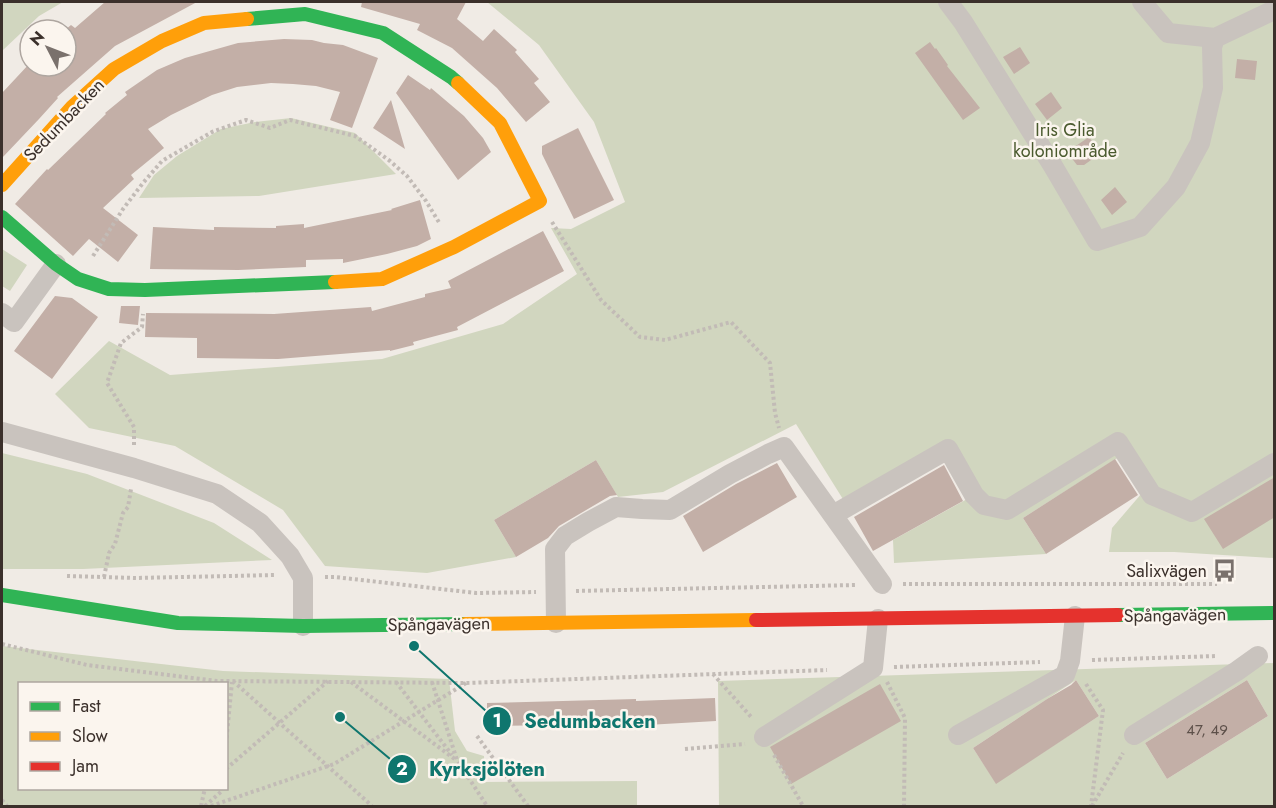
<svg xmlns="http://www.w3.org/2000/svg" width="1276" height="808" viewBox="0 0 1276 808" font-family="Jost,sans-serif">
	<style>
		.green { fill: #d1d6bf; fill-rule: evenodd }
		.building { fill: #c3afa7 }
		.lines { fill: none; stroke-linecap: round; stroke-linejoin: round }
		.path { stroke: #c2bbb6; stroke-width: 4; stroke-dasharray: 3 3; stroke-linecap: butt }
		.street { stroke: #c9c3be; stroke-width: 20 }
		.fast { stroke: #30b455; stroke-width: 14 }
		.slow { stroke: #ff9f0a; stroke-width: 14 }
		.jam { stroke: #e5322d; stroke-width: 14 }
		.labels { text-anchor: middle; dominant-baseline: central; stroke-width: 5; stroke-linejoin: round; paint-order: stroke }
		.number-label { font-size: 15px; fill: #5d504a }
		.street-label { font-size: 18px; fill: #3b302b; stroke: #fbf5ee }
		.park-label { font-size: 18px; fill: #4a5a2e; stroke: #fbf5ee }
		.poi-label { font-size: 18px; fill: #3b302b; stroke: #fbf5ee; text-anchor: end }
		.leader { fill: none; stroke: #0f766e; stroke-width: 2 }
		.callout-dot { fill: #0f766e; stroke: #fbf5ee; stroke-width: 2 }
		.mark-label { font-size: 18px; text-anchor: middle; font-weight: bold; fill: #fff }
		.callout-label { font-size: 20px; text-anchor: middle; font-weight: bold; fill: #0f766e; stroke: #fbf5ee; stroke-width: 5; stroke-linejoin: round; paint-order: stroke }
	</style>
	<rect width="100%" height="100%" fill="#f0ebe5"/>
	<path class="green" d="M2,2h61l-24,14 -37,35z
		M487,2h787v556l-100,-6h-65l3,-24 30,-35 -23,-36 -96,61 23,36 -152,9 -1,-23 76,-42 -22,-39 -96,53 -55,-88 -133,68 -45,5 -22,-37 -102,60 22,37 -89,16 -102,-7 -42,-56 -108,-64 -86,-18 -34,-34 54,-53 61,34 212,-16 121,-35 74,-50 -26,-46 20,1 54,-27 -31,-80 -55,-77z
		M291,118l64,15 41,41 -137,22 -120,2 15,-23 23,-19 44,-27 34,-7z
		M2,249l25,16 -17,26 -8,-5z
		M2,453l85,21 127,49 58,37 -189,9h-81z
		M2,646l221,25 226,8 6,52 12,20 17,5 1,26 152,-1v25h-635zM20,684h206v104h-206z
		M1274,663v143h-555l-1,-125zM1076,680l23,36 -103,67 -23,-35zM1247,680l21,36 -101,63 -22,-36z"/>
	<path class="building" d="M105,2h92l-82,44 -58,51 1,1 -19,21 -37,39v-65l28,-30v3h36l-1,-36 6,-5 4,3z
		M362,2h104l-9,17 26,22 11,-12 23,21 -2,2 24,27 -5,4 16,19 -24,20 -29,-34 -45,-40 -35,-18 3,-6 -59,-17z
		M284,39l28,1 12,3 19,2 35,13 -26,70 -22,-8 10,-28 -24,-6 -23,-2 -22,-1 -34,4 -25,8 -41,20 -23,14 16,19 -33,27 3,4 -31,29 35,27 -20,27 -29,-23 -16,17 -58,-52 32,-35 1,1 58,-56 -1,-1 22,-18 -2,-3 32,-22 28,-12 53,-15z
		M930,42l5,7 1,-1 12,17 -1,1 33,42 -17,12 -48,-67z
		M1020,47l10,16 -16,11 -11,-17z
		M1237,59l20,2 -2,19 -20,-2z
		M408,75l22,15 1,-2 33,28 19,22 8,14 -33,28 -62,-87z
		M1051,92l11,16 -15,12 -12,-16z
		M391,100l14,49 -32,-21z
		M578,128l36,72 -40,19 -32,-65v-8z
		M1089,137l12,16 -17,12h-7l-10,-13z
		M1115,187l12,15 -15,13 -11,-15z
		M420,200l11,39 -14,7 -30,8 -44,9v-4l-37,1v7l-68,3 -88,-1 3,-42 61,3v-3l62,1v-2l28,-2v4l88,-18 -1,-1z
		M543,231l21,40 -107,56 1,3 -45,12 1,3 -24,6v-1l-112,9 -81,-1v-20l-52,-1 1,-24 128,1 97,-7 1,4 53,-14v-3l26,-6 -3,-7z
		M55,296l17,2 26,19 -46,62 -38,-28z
		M121,306h19l-2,19 -19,-2z
		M1115,459l23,36 -92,59 -23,-36z
		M596,460l21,35 -7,1 -51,30 -11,12 -32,19 -22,-37z
		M777,463l20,34 -94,55 -20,-36 53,-32z
		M944,465l19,36 -90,50 -19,-34z
		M1275,477v40l-52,32 -19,-30z
		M1076,680l23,36 -103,68 -23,-36 74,-49 24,-14z
		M1247,680l21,36 -101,63 -22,-36z
		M880,684l21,37 -110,63 -21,-37z
		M715,698l1,23 -69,4v-3l-91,2 1,1 -70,1v-23l149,-4v2z"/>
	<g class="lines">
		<path class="path" d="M552,222l49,78 39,37 25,3 66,-18 39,41 5,50 4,15
			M93,256l30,-47 20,-26 19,-22 50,-29 34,-12 24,8 20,-8 65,16 35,25 17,15 19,25 14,23
			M134,445v-18l-27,-44 14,-40 21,-16 1,-13
			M67,576l69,2 140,-3
			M104,577l5,-24 6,-9 8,-31 5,-6 3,-18
			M325,577h10l141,16 60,-1
			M903,584h314
			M576,591l281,-6
			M2,644l85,21 130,16 249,2 361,-13
			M1092,660l125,-4
			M894,667l146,-5
			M713,674l39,44
			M233,681l139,125
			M351,682l105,78
			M396,682l56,73
			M432,682l25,78 30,46
			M887,682l18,36 -1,88
			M1086,684l17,26 -12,96
			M477,736l51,70
			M226,744l6,-62
			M685,749l60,-5
			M774,755l29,51
			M226,769l102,-88
			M2,800l5,6
			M201,806l4,-18
			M205,806l17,-15 1,-3
			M211,806l123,-42 132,-81
			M1092,806l31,-53"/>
		<path class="street" d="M948,2l15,20 90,144 44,75 43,-14 36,-40 24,-44 13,-55 -1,-41 3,-9 59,-28
			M1142,2l26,31 47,5
			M2,313l12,9 42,-58
			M2,432l132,36 83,26 43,29 30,33 13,22v48
			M833,515l115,-66 26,46 10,10 23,5 111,-68 34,53 40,17 82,-49
			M556,623l-1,-74 10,-13 23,-14 28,-15 26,2 28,1 60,-36 38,-20 16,-7 98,137
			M958,735l107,-60 5,-14 5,-45
			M1134,735l103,-64 21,-15
			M764,737l109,-69 5,-49"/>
		<path class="fast" d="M247,19l58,-5 78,19 68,44 7,6
			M2,217l54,47 22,15 31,10 36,1 190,-8
			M2,595l176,28 125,3 162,-2
			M1118,615l156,-2"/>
		<path class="slow" d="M2,185l70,-78 42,-38 48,-28 42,-18 43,-4
			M335,282l47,-3 72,-32 86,-46 -40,-78 -42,-40
			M465,624l291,-4"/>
		<path class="jam" d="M756,620l362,-5"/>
	</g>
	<defs>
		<symbol id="bus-bare" viewBox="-9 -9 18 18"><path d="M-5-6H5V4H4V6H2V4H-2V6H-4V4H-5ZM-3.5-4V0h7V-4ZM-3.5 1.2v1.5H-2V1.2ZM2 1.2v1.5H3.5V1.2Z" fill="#7a716c" stroke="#fbf5ee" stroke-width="2.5" paint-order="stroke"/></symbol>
	</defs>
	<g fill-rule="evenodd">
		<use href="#bus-bare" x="1208" y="554" width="33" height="33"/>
	</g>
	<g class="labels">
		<g class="number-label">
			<text x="1207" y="730">47, 49</text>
		</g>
		<g class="street-label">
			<text transform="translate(64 120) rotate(-46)">Sedumbacken</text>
			<text transform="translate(1175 615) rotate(-1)">Spångavägen</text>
			<text transform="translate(439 624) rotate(-1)">Spångavägen</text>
		</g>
		<g class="park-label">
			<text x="1065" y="130">Iris Glia<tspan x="1065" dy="21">koloniområde</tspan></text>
		</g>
		<g class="poi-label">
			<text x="1207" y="571">Salixvägen</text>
		</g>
	</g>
	<path class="leader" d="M414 646L497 721M340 717L402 769"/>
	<g class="callout-dot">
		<circle cx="414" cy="646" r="6"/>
		<circle cx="340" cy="717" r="6"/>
		<circle cx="497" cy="721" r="15"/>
		<circle cx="402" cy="769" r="15"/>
	</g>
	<g class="mark-label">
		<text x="497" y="727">1</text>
		<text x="402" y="775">2</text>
	</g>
	<g class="callout-label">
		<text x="590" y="728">Sedumbacken</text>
		<text x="487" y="776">Kyrksjölöten</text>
	</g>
	<rect width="1276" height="808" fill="none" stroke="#3b302b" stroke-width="6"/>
	<rect x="18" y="682" width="210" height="108" fill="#fbf5ee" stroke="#aea6a0" stroke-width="1.5"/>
	<rect x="30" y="702" width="30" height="9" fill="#30b455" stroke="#aea6a0" stroke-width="1.5"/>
	<text x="72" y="712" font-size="18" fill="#3b302b">Fast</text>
	<rect x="30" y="732" width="30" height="9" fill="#ff9f0a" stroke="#aea6a0" stroke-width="1.5"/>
	<text x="72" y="742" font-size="18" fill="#3b302b">Slow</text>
	<rect x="30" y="762" width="30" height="9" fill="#e5322d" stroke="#aea6a0" stroke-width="1.5"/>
	<text x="72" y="772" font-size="18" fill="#3b302b">Jam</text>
	<g transform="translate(48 48) rotate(312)"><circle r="28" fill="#fbf5ee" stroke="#aea6a0" stroke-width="1.5"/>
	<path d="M0-4.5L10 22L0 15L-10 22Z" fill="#7a716c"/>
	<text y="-9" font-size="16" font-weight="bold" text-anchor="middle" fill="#3b302b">N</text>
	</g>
</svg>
